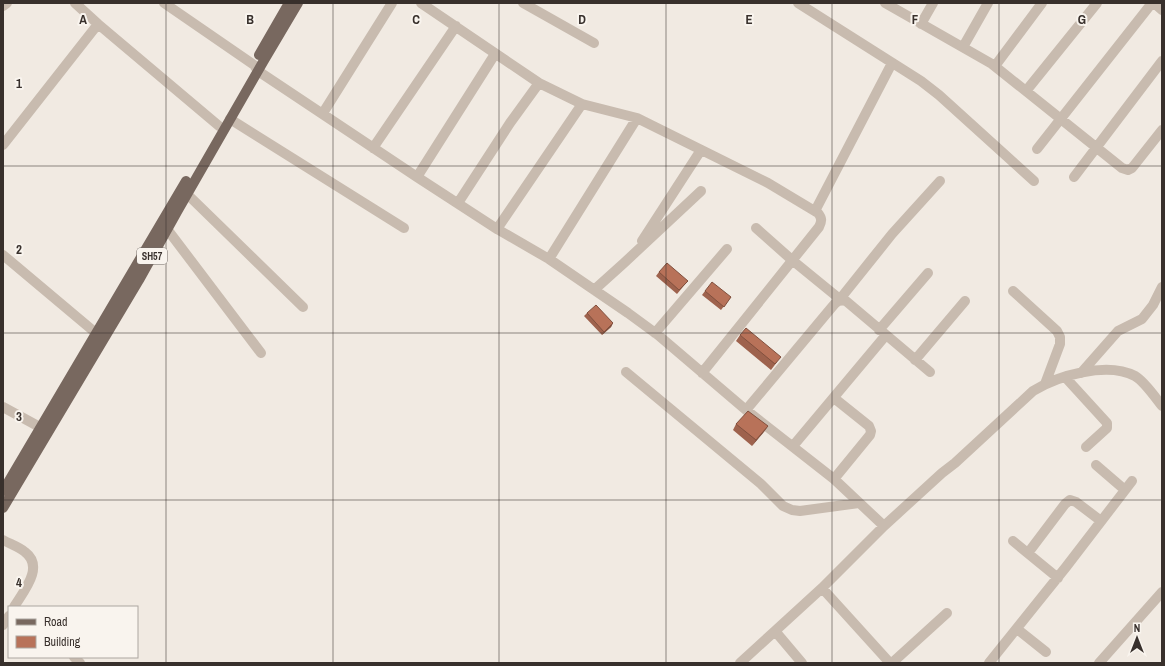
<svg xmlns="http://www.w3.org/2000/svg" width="1165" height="666" viewBox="0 0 1165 666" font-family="'Archivo Narrow',sans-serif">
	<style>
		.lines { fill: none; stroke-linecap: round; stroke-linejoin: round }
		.minor { stroke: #c8bbaf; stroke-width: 10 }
		.major { stroke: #78685f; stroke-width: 10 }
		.wall { fill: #9e624d }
		.shaded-wall { fill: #81503e }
		.building { fill: #b87259; stroke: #81503e }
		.grid { fill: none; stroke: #38302c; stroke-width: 1; stroke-opacity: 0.55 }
		.labels { text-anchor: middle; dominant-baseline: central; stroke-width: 4; stroke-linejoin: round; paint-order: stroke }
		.shield { fill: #f9f4ee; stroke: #726b66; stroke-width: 1 }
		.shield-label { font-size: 10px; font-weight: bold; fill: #38302c }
		.grid-label { font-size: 13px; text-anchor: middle; font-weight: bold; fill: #38302c; stroke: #f9f4ee; stroke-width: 4; stroke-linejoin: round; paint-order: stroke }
	</style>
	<rect width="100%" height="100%" fill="#f1eae2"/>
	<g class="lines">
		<path class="minor" d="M75,3l23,21 121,102
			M164,3l90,62 4,6 159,106 80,52 52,30 79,54 30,22 88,75 88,69 50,47
			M421,3l118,80 43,21 55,14 131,65 50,30c4,5 4,8 1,14l-117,146
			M523,3l71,40
			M798,3l123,78 18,14 95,86
			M885,3l107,61 130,104 6,2 4,-2 30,-38
			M1154,3l8,7
			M3,6l4,-3
			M921,24l12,-21
			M963,47l25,-44
			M995,66l47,-63
			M1026,91l71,-88
			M323,113l69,-110
			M230,119l174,109
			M3,145l95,-121
			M373,148l83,-122
			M1037,149l115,-146
			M417,177l78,-123
			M1074,177l88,-116
			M187,194l116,113
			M458,203l52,-80 29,-40
			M815,211l77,-148
			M756,228l36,32 49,40
			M167,229l94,124
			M497,229l85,-125
			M642,241l59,-91
			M3,255l100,84
			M549,259l88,-141
			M594,290l30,-27 77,-72
			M1013,291l44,40 3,6v7l-15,40
			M840,299l52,-65 48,-53
			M879,330l49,-57
			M655,333l72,-84
			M915,360l50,-59
			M626,372l135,112 22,22 9,4 8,1 59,-8
			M1081,373l37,-42 24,-12 11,-14 9,-18
			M1065,377l42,46v5l-21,19
			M834,398l35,28 2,5 -1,4 -36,44
			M3,407l44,24
			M746,410l86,-103c4,-5 7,-8 14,-6l84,71
			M793,446l93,-111
			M1096,465l29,25
			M3,540c7,4 16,7 22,12 20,15 -2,40 -11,55
			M1013,541l45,37
			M1028,553l37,-49 5,-4 6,2 25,19
			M822,588l68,75
			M3,625l6,-9
			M1017,629l29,23
			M775,631l47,-43 62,-62 58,-53 13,-10 78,-72c24,-15 74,-30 102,-15 9,5 20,21 27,30
			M74,657l6,6
			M740,663l35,-32 27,32
			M892,663l55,-50
			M989,663l77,-96 66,-86
			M1099,663l63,-71"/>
		<path class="major" d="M259,55l30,-52
			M3,491l183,-310
			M3,508l136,-228 39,-70 85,-148 35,-59"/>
	</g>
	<path class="wall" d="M659,272l29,9 -11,13 -21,-18z
		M705,291l26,6 -10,13 -19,-15z
		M587,313l26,10 -2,4 -9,8 -18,-19z
		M740,335l37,27 -6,8 -35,-29z
		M736,424l32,2 -16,20 -19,-16z"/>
	<path class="shaded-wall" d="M613,323l-2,4 -9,8 2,-3z
		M768,426l-4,6 -12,14 4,-6z"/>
	<path class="building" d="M667,263l21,18 -9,9 -20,-18z
		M712,282l19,15 -7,10 -19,-16z
		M596,305l17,18 -9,9 -17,-19z
		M746,328l35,29 -6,7 -35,-29z
		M748,411l20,15 -12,14 -20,-16z"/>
	<path class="grid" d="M166,3v660M333,3v660M499,3v660M666,3v660M832,3v660M999,3v660M3,166h1159M3,333h1159M3,500h1159"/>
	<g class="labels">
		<rect class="shield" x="137" y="248" width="30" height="16" rx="3"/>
		<g class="shield-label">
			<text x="152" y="256">SH57</text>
		</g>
	</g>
	<g class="grid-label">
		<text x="83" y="24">A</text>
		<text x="250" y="24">B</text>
		<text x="416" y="24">C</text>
		<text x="582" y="24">D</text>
		<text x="749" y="24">E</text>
		<text x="915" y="24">F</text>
		<text x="1082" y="24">G</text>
		<text x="19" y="88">1</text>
		<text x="19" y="254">2</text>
		<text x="19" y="421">3</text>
		<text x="19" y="587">4</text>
	</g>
	<rect width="1165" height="666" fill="none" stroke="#38302c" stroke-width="8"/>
	<rect x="8" y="606" width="130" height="52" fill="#f9f4ee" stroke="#aca6a0"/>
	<rect x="16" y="619" width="20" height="6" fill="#78685f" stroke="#aca6a0"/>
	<text x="44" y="626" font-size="12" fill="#38302c">Road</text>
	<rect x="16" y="636" width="20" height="12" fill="#b87259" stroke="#aca6a0"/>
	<text x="44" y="646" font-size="12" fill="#38302c">Building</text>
	<g transform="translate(1137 638)" stroke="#f9f4ee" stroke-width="3" paint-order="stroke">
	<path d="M0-3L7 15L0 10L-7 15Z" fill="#38302c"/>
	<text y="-6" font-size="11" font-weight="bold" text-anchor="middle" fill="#38302c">N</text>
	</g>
</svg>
